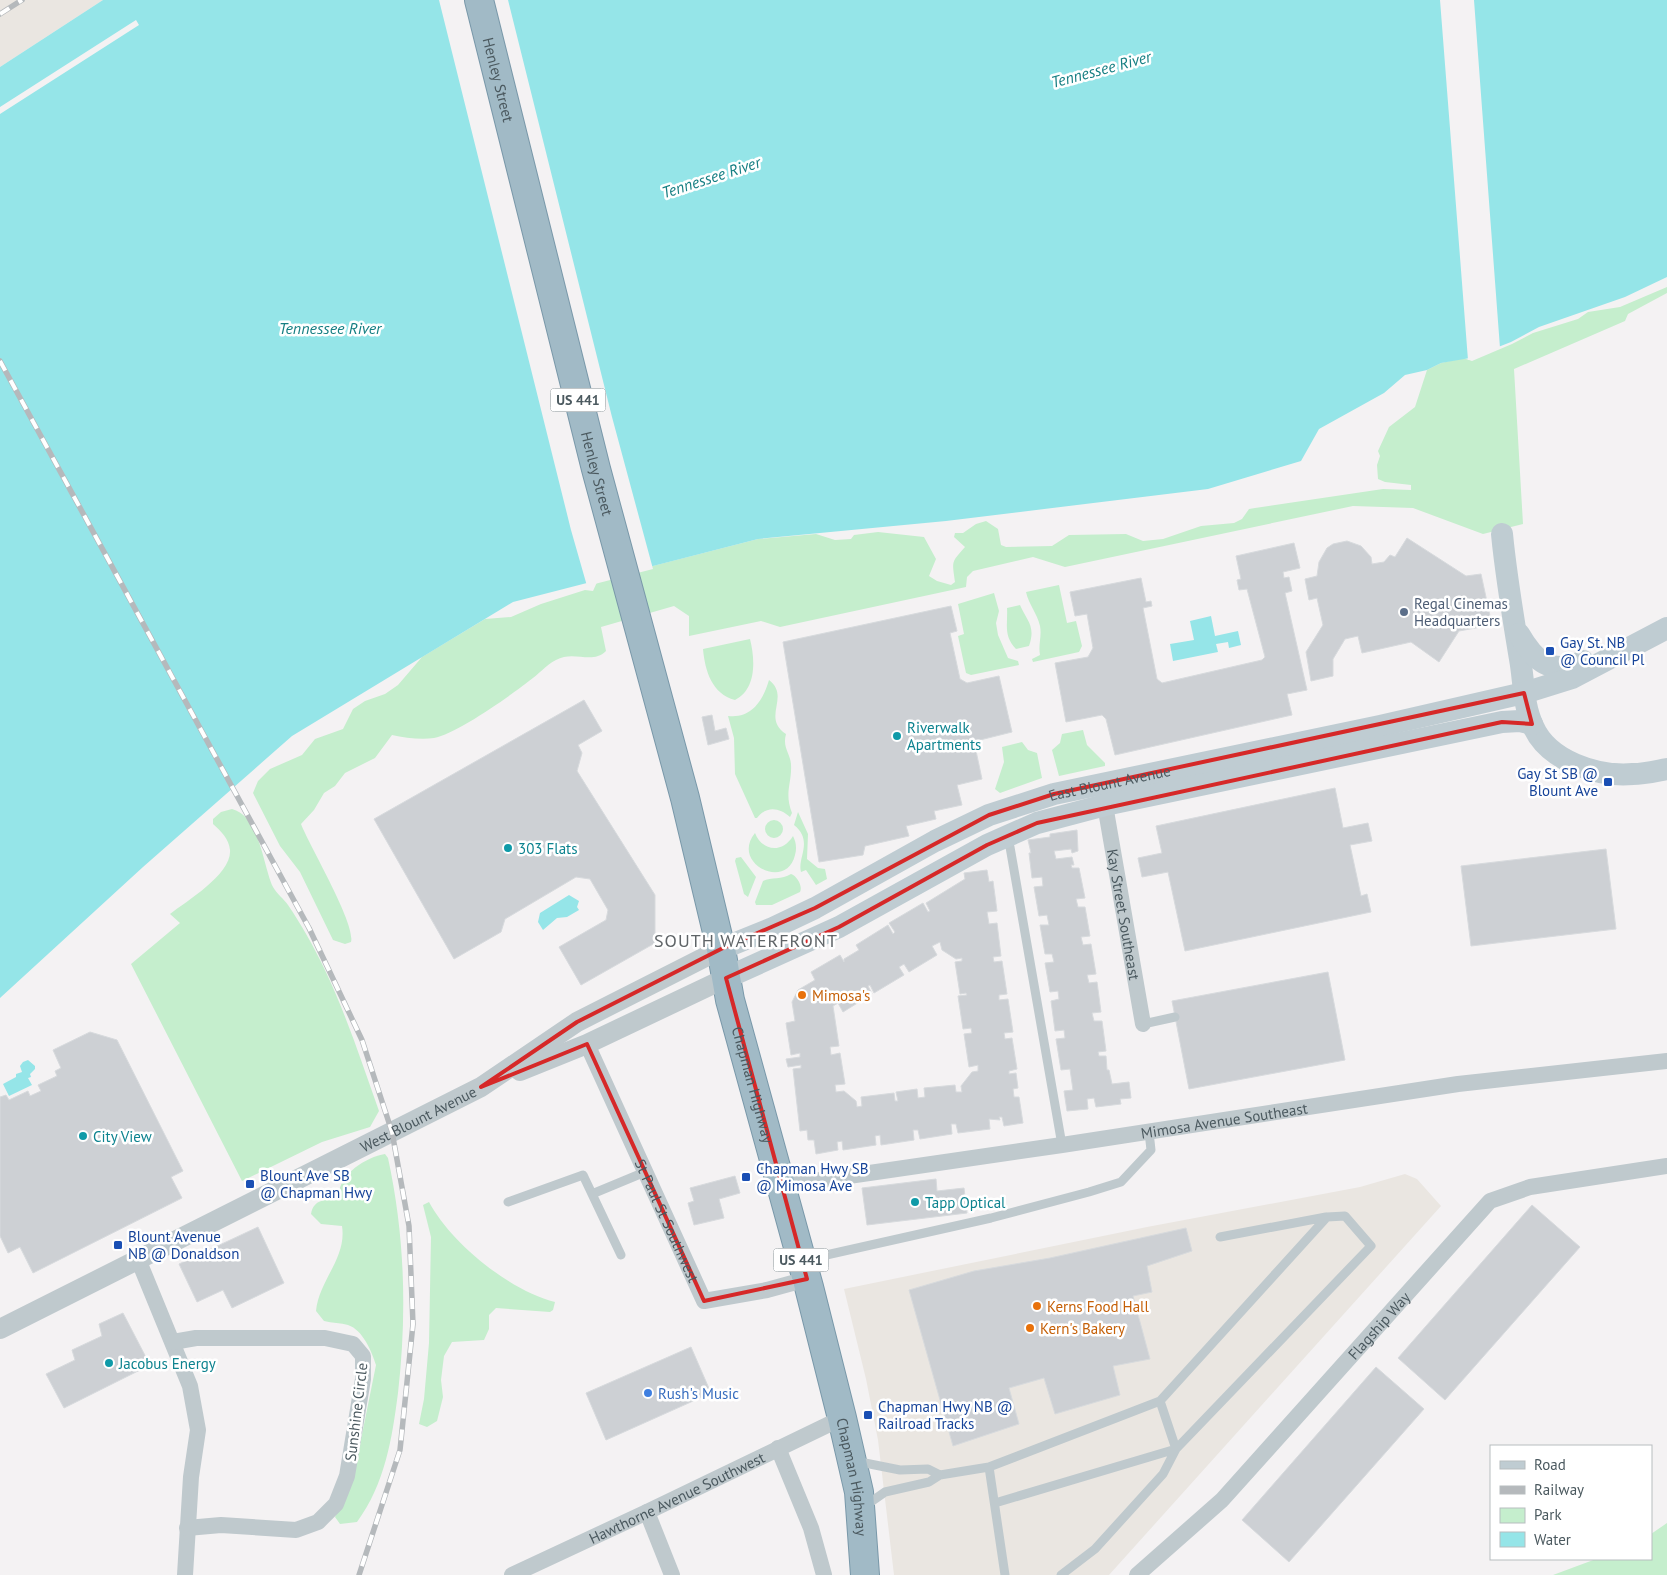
<svg xmlns="http://www.w3.org/2000/svg" width="1667" height="1575" viewBox="0 0 1667 1575" font-family="'PT Sans',sans-serif">
	<style>
		.commercial { fill: #eae6e1 }
		.green { fill: #c5eecd }
		.water { fill: #95e5e8 }
		.pier { fill: #f4f2f3 }
		.building { fill: #cdd0d4; stroke: #d7dadd; fill-rule: evenodd }
		.lines { fill: none; stroke-linecap: round; stroke-linejoin: round }
		.trunk-casing { stroke: #7998a9; stroke-width: 30 }
		.service { stroke: #bfc9cd; stroke-width: 9 }
		.minor { stroke: #bfc9cd; stroke-width: 16 }
		.tertiary { stroke: #bfc9cd; stroke-width: 20 }
		.secondary { stroke: #bfccd2; stroke-width: 22 }
		.trunk { stroke: #a1bac6; stroke-width: 28 }
		.rail-casing { stroke: #b5b9bc; stroke-width: 5.5 }
		.rail { stroke: #fff; stroke-width: 4; stroke-dasharray: 11; stroke-linecap: butt }
		.marked { fill: none; stroke: #d62828; stroke-width: 4; stroke-linejoin: round }
		.service-dot { fill: #5c6f8a; stroke: #fff; stroke-width: 2 }
		.transit-dot { fill: #1a4fb4; stroke: #fff; stroke-width: 2 }
		.culture-dot { fill: #0f9aa8; stroke: #fff; stroke-width: 2 }
		.food-dot { fill: #e8710a; stroke: #fff; stroke-width: 2 }
		.shop-dot { fill: #3f7fe0; stroke: #fff; stroke-width: 2 }
		.labels { text-anchor: middle; dominant-baseline: central; stroke-width: 5; stroke-linejoin: round; paint-order: stroke }
		.shield { fill: #fff; stroke: #818b8f; stroke-width: 1 }
		.shield-label { font-size: 14px; font-weight: bold; fill: #4b595f }
		.street-label { font-size: 15px; fill: #4b595f; stroke: #fff }
		.service-label { font-size: 15px; fill: #4e5e75; stroke: #fff; text-anchor: start }
		.transit-label { font-size: 15px; fill: #164399; stroke: #fff; text-anchor: start }
		.culture-label { font-size: 15px; fill: #0d838f; stroke: #fff; text-anchor: start }
		.food-label { font-size: 15px; fill: #c56008; stroke: #fff; text-anchor: start }
		.shop-label { font-size: 15px; fill: #366cbe; stroke: #fff; text-anchor: start }
		.water-label { font-size: 16px; font-style: italic; fill: #157e82; stroke: #fff }
		.quarter-label { font-size: 18px; letter-spacing: 1px; fill: #5f6467; stroke: #fff }
	</style>
	<rect width="100%" height="100%" fill="#f4f2f3"/>
	<path class="commercial" d="M0,0h103l-103,67z
		M1405,1174l12,5 24,27 -332,369h-215l-16,-135 -12,-61 -22,-90 303,-62 213,-40z"/>
	<path class="green" d="M1667,287v6l-39,21 -3,7 -111,48 9,155 -40,10 -70,-26 -60,-2 -288,61 -32,-10 -60,14 -6,6 -1,10 -186,40 -19,-6 -72,15v-20l-15,-10 -73,21 5,24c-14,14 -32,-1 -50,9 -10,5 -18,15 -27,21 -19,15 -73,53 -95,57 -12,2 -29,0 -42,-3l-17,23 -30,15 -10,13 -11,7 -10,17 -13,14c9,23 55,100 50,118l-6,2 -12,-4 -33,-68 -20,-26 -27,-53 5,-12 12,-12 32,-14 13,-16 28,-10 10,-20 12,-8 20,-7 13,-9 24,-28 63,-38 26,-2 30,-13 44,-14 8,1 5,-11 160,-41 58,-5 19,6 16,-1 3,-4 24,-3 46,5 12,22 -7,17 8,5 14,4 4,-3c-3,-22 -4,-19 10,-35l-11,-10 1,-4h8l13,-9 10,-3 12,8 3,16 5,2 46,-1 17,-11 57,-1 17,7 20,-2 38,-13 33,-3 8,-4 7,-10 6,-1 128,-19 28,1v-5l-26,-3 -7,-3 -1,-14 3,-9 -2,-5 11,-24 26,-20 12,-37 14,-7 22,-5 9,3 40,-17 21,-11 45,-14 10,-7 32,-5z
		M1059,585l8,38 9,-2 6,25 -3,6 -46,10 -1,-3 8,-4c-2,-10 2,-19 0,-29 -3,-13 -11,-21 -14,-34z
		M994,593l5,18 -3,12 2,12 10,23 10,3 1,4 -48,10 -5,-2 -8,-37 6,-2 -6,-30z
		M1020,605c7,16 16,21 9,41l-13,3c-13,-13 -8,-25 -9,-41z
		M750,639c5,20 7,50 -15,61 -23,-6 -30,-29 -32,-51z
		M769,680c22,17 -8,37 17,54 -4,14 5,20 5,31 1,18 -7,28 1,48l-2,4c-11,-10 -24,-11 -33,1h-2l-20,-44 -1,-36 -6,-22c24,3 35,-16 41,-36z
		M1083,730l4,15 18,18v3l-46,10 -7,-26 8,-7 2,-9z
		M1022,742l6,8 9,3 5,25 -42,15 -5,-4 9,-27 -2,-15z
		M232,809c28,7 31,57 41,78 4,7 11,12 15,18 13,19 26,42 36,63 22,46 38,95 55,143l-9,16 -48,15 -80,39 -111,-217 49,-41 -10,-9c17,-13 62,-40 60,-64 -1,-11 -9,-19 -17,-26v-5l8,-7z
		M798,812l10,22 -1,25 11,9 7,1 2,10 -11,6 -10,-15 -5,2c-4,-14 13,-31 -7,-47z
		M765 829a9 9 0 1 1 18 0a9 9 0 1 1-18 0Z
		M755,833c7,18 27,21 38,3 3,6 4,12 2,19 -8,36 -65,9 -40,-22z
		M741,857l15,20 -8,20 -4,-3 -9,-33 1,-3z
		M791,874c6,2 12,12 9,18l-28,13h-16l-1,-3 8,-21c8,-4 19,-1 28,-7z
		M385,1154l3,4c17,78 19,156 10,235 -6,46 -13,91 -41,129l-17,2 -5,-7 18,-38 23,-114c-4,-13 -13,-35 -28,-40 -7,-2 -16,-2 -24,-4l-8,-10c3,-31 31,-53 26,-85l-21,-2 -10,-10c3,-16 15,-13 28,-18 -1,-21 27,-39 46,-42z
		M429,1202c22,41 81,89 126,100l-2,8 -3,2 -54,-4 -7,7v14l-5,11 -32,2 -8,14 -3,24 2,17 -6,24 -10,6 -8,-3 5,-25 5,-56 2,-106 -8,-32z
		M1667,1523v52h-114l43,-16h55v-25z"/>
	<path class="water" d="M103,0h1564v277l-42,20 -86,30 -28,15 -41,16 -29,5 -14,7 -22,5 -21,18 -65,36 -18,32 -93,28 -262,32 -188,18 -245,63 -221,134 -149,131 -143,131v-931z
		M1211,616l4,20 23,-5 3,14 -12,3 -1,-6 -12,2 2,8 -45,9 -3,-17 24,-4 -4,-19z
		M569,895l10,6 -2,6 2,3 -12,7 -10,1 -14,12 -5,-8 2,-9z
		M28,1060l7,6v3l-5,5 1,3 -3,1 4,7 -23,11 -6,-12 13,-7v-3l6,-2 -2,-6 3,-4z"/>
	<path class="pier" d="M439,0h69l104,417 41,152 -66,17 -16,-56z
		M1440,0h34l8,108 18,240 -32,12z
		M136,20l3,5 -139,89v-7z"/>
	<path class="building" d="M1407,538l59,38 15,-2 11,51 -33,6 -20,31 -28,-20 -49,11 -4,-17 -13,3 -12,20v17l-22,5 -5,-29 17,-27 -6,-27 -8,2 -4,-21 12,-3 2,-14 8,-14 6,-4 14,-3 14,5 10,11 1,7 12,-2 6,-7 5,2z
		M1294,543l6,25 -17,4 1,6 5,-1 3,14 -7,2 22,97 -20,4 5,21 -177,40 -9,-36 -4,-4 -36,7 -11,-59 33,-6 5,-9 -6,-34 -12,2 -5,-24 71,-14 5,24 5,-1 1,5 -9,2 14,71 5,4 100,-23 3,-3 -18,-68 -8,1 -2,-10 4,-1 -5,-23z
		M951,606l6,25 -7,2 10,46 7,4 32,-7 13,56 -32,8 -5,6 7,33 -25,6 5,20 -28,6 2,8 -30,7 3,10 -44,10 -2,9 -44,7 -36,-220z
		M584,700l18,31 -24,14 4,8 -5,18 78,124v48l-74,42 -22,-38 47,-27 2,-10 -18,-31 -14,-2 -71,42 -4,13 -47,27 -80,-140z
		M712,715l3,16 11,-3 3,11 -21,6 -6,-28z
		M1335,788l8,40 25,-5 4,18 -22,4 11,51 6,-2 4,18 -186,39 -17,-79 -26,5 -4,-19 24,-5 -6,-27z
		M1077,830l1,21 -6,2 -1,-4 -17,2 2,8 16,-2 2,8h-3l1,3h7l6,30 -9,1 2,8h7l5,29 -9,1 2,8 8,-1 5,30 -9,1 2,8 8,-1 4,30 -9,1 2,8h8l4,30 -8,1 1,4h7l1,14h2l3,14 17,-2 2,16 -11,1 1,5 -25,3 -2,-9 -7,1 1,10 -21,2 -3,-20 9,-1 -3,-21 -9,1 -5,-31 9,-1 -1,-8 -9,1 -4,-30 8,-2 -1,-8 -8,1 -5,-29 9,-1 -2,-8h-7l-5,-29h9l-2,-10 -8,1 -5,-29 9,-1 -1,-9 -10,1 -3,-25h2l-3,-13 22,-3v-3z
		M1606,849l10,80 -145,17 -10,-80z
		M987,870l2,12 4,-1 4,30 -10,1 2,12 8,-1 4,33 -8,1 1,5 8,-1 5,33 -8,1v5l9,-1 5,33 -9,1 1,6 7,-1 5,31 -8,2v3l7,-1 2,15 -5,1 1,8h5l4,26 -19,3 -2,-9h-3l1,3 -11,-1 1,10 -32,4 -2,-9h-5l1,10 -32,5 -2,-9h-5l1,10 -33,5 -1,-10 -5,1 1,9 -33,5 -1,-9 -5,1 1,8 -22,4 -2,-14h-6l-1,-10 -7,1 -7,-62 8,-1v-3l-13,2 -2,-8 14,-2v-4l-9,2 -5,-32 9,-2 -3,-19 6,-12 17,-10 -4,-8 29,-17 4,7v-3l15,-9 -3,-5 32,-20 5,9 2,-2 -6,-9 34,-20 5,9 2,-1 -4,-8 39,-24 -1,-6zM940,942l2,8 14,9 6,-1v3l-7,1 5,32 6,-1 1,2 -9,1 5,33 8,-1 1,5 -8,1 5,33 9,-2v6l-6,1 -11,14 1,6h-6l-1,-7 -31,3 1,9 -7,1 -1,-9 -21,3 2,9h-3l-1,-8 -33,4 1,9 -5,1 -1,-6 -12,-10 -8,1 -1,-7 10,-1 -5,-31 -9,2 -1,-8 9,-1 -6,-40 5,-3 5,9 29,-18 -4,-8 2,-1 4,8 30,-18 -5,-8 5,-3 5,8 28,-17 -5,-9z
		M1328,972l17,88 -156,29 -17,-88z
		M90,1032l27,8 66,131 -12,6 11,21 -149,75 -13,-26 -12,6 -8,-17v-139l6,-2 3,5 19,-9 2,5 11,-5 -3,-6 19,-9 -2,-5 6,-3 -8,-18z
		M735,1176l5,17 -21,6 5,19 -30,7 -6,-22 6,-2 -4,-13z
		M936,1179l1,12 27,-3 3,25 -100,12 -5,-37z
		M1532,1205l48,42 -135,153 -47,-42z
		M258,1227l26,56 -52,25 -9,-18 -26,12 -18,-38z
		M1186,1228l6,23 -45,15 5,26 -19,4 17,63 -37,7 7,29 -65,19 -11,-36 -35,10 10,36 -66,22 -44,-156 65,-19 76,-13z
		M123,1313l27,52 -86,43 -18,-34 29,-14 -3,-10 30,-14 -3,-12z
		M691,1347l20,46 -105,47 -20,-47z
		M1376,1367l48,42 -135,153 -47,-42z"/>
	<g class="lines">
		<defs>
			<g id="trunk">
				<path id="s8" d="M479,0l117,469 89,329 36,151 9,51 79,287 33,131 17,74 6,83"/>
			</g>
		</defs>
		<use href="#trunk" class="trunk-casing"/>
		<path class="service" d="M1003,838l7,9 52,298
			M1143,1024l32,-7
			M592,1194l53,-22
			M508,1202l75,-27 38,80
			M1220,1237l106,-20
			M804,1260l187,-42 98,-26 32,-10 30,-32 -2,-18
			M855,1461l45,9 28,-1 12,6
			M989,1467l171,-66 16,48 -13,25 -68,75 -34,26
			M995,1503l181,-54 195,-203 -26,-30 -18,1 -167,184
			M865,1506l20,-14 44,-10 11,-7 49,-8 16,108"/>
		<g class="minor">
			<path id="s1" d="M1105,805l38,219"/>
			<path id="s2" d="M587,1044l117,257 63,-11 40,-11"/>
			<path id="s3" d="M780,1186l282,-41 396,-61 209,-23"/>
			<path d="M138,1259l52,127 8,44 -7,47 -6,98"/>
			<path d="M173,1342l23,-4h129l28,6 10,12v23l-16,97 -11,28 -18,18 -22,8 -75,-5 -34,3"/>
			<path d="M778,1448l33,80 13,47"/>
			<path d="M647,1512l25,63"/>
			<path id="s4" d="M512,1575l135,-63 195,-94"/>
			<path id="s5" d="M1137,1575l85,-75 268,-299 40,-14 137,-21"/>
		</g>
		<g class="tertiary">
			<path d="M520,1071l67,-27 139,-66"/>
			<path id="s6" d="M0,1329l481,-242 96,-65 144,-73"/>
		</g>
		<g class="secondary">
			<path d="M1502,534c4,42 11,83 18,125 4,22 3,46 13,67 15,35 64,51 100,48 11,0 23,-3 34,-5"/>
			<path d="M1519,634c15,26 32,43 64,27"/>
			<path id="s7" d="M721,949l52,-21 42,-20 120,-67 54,-26 65,-21 326,-68 144,-33 48,-15 95,-50"/>
			<path d="M726,978l113,-51 148,-82 50,-22 68,-18 397,-83 18,-1 12,3"/>
		</g>
		<use href="#trunk" class="trunk"/>
		<defs>
			<path id="rail" d="M0,14l22,-14
				M0,361l309,567 53,112 30,92 17,94 4,98 -13,126 -41,125"/>
		</defs>
		<use href="#rail" class="rail-casing"/>
		<use href="#rail" class="rail"/>
	</g>
	<path class="marked" d="M1524,693l8,31 -30,-2 -465,101 -50,22 -148,82 -113,51 81,301 -103,22 -117,-257 -106,43 96,-65 144,-73 94,-41 174,-93 65,-21z"/>
	<circle class="service-dot" cx="1404" cy="612" r="5"/>
	<g class="transit-dot">
		<rect x="1545" y="646" width="10" height="10" rx="2.5"/>
		<rect x="1603" y="777" width="10" height="10" rx="2.5"/>
		<rect x="741" y="1172" width="10" height="10" rx="2.5"/>
		<rect x="245" y="1179" width="10" height="10" rx="2.5"/>
		<rect x="113" y="1240" width="10" height="10" rx="2.5"/>
		<rect x="863" y="1410" width="10" height="10" rx="2.5"/>
	</g>
	<g class="culture-dot">
		<circle cx="897" cy="736" r="5"/>
		<circle cx="508" cy="848" r="5"/>
		<circle cx="83" cy="1136" r="5"/>
		<circle cx="915" cy="1202" r="5"/>
		<circle cx="109" cy="1363" r="5"/>
	</g>
	<g class="food-dot">
		<circle cx="802" cy="995" r="5"/>
		<circle cx="1037" cy="1306" r="5"/>
		<circle cx="1030" cy="1328" r="5"/>
	</g>
	<circle class="shop-dot" cx="648" cy="1393" r="5"/>
	<g class="labels">
		<g class="shield">
			<rect x="550.5" y="388.5" width="55" height="23" rx="4"/>
			<rect x="773.5" y="1248.5" width="55" height="23" rx="4"/>
		</g>
		<g class="shield-label">
			<text x="578" y="400">US 441</text>
			<text x="801" y="1260">US 441</text>
		</g>
		<g class="street-label">
			<text stroke="none"><textPath href="#s8" startOffset="82">Henley Street</textPath></text>
			<text stroke="none"><textPath href="#s8" startOffset="488">Henley Street</textPath></text>
			<text stroke="none"><textPath href="#s7" startOffset="425">East Blount Avenue</textPath></text>
			<text stroke="none"><textPath href="#s1" startOffset="111">Kay Street Southeast</textPath></text>
			<text stroke="none"><textPath href="#s8" startOffset="1119">Chapman Highway</textPath></text>
			<text stroke="none"><textPath href="#s6" startOffset="468">West Blount Avenue</textPath></text>
			<text stroke="none"><textPath href="#s3" startOffset="449">Mimosa Avenue Southeast</textPath></text>
			<text stroke="none"><textPath href="#s2" startOffset="194">St Paul St Southwest</textPath></text>
			<text stroke="none"><textPath href="#s5" startOffset="348">Flagship Way</textPath></text>
			<text transform="translate(356 1412) rotate(-83)">Sunshine Circle</text>
			<text stroke="none"><textPath href="#s8" startOffset="1524">Chapman Highway</textPath></text>
			<text stroke="none"><textPath href="#s4" startOffset="182">Hawthorne Avenue Southwest</textPath></text>
		</g>
		<g class="service-label">
			<text x="1414" y="603">Regal Cinemas<tspan x="1414" dy="17">Headquarters</tspan></text>
		</g>
		<g class="transit-label">
			<text x="1560" y="642">Gay St. NB<tspan x="1560" dy="17">@ Council Pl</tspan></text>
			<text x="1598" y="773" text-anchor="end">Gay St SB @<tspan x="1598" dy="17">Blount Ave</tspan></text>
			<text x="756" y="1168">Chapman Hwy SB<tspan x="756" dy="17">@ Mimosa Ave</tspan></text>
			<text x="260" y="1175">Blount Ave SB<tspan x="260" dy="17">@ Chapman Hwy</tspan></text>
			<text x="128" y="1236">Blount Avenue<tspan x="128" dy="17">NB @ Donaldson</tspan></text>
			<text x="878" y="1406">Chapman Hwy NB @<tspan x="878" dy="17">Railroad Tracks</tspan></text>
		</g>
		<g class="culture-label">
			<text x="907" y="727">Riverwalk<tspan x="907" dy="17">Apartments</tspan></text>
			<text x="518" y="848">303 Flats</text>
			<text x="93" y="1136">City View</text>
			<text x="925" y="1202">Tapp Optical</text>
			<text x="119" y="1363">Jacobus Energy</text>
		</g>
		<g class="food-label">
			<text x="812" y="995">Mimosa's</text>
			<text x="1047" y="1306">Kerns Food Hall</text>
			<text x="1040" y="1328">Kern's Bakery</text>
		</g>
		<g class="shop-label">
			<text x="658" y="1393">Rush's Music</text>
		</g>
		<g class="water-label">
			<text transform="translate(1101 69) rotate(-15)">Tennessee River</text>
			<text transform="translate(711 177) rotate(-18)">Tennessee River</text>
			<text x="330" y="328">Tennessee River</text>
		</g>
		<g class="quarter-label">
			<text x="746" y="940">SOUTH WATERFRONT</text>
		</g>
	</g>
	<rect x="1490" y="1445" width="162" height="115" fill="#ffffff" stroke="#b7bdbf"/>
	<rect x="1500" y="1461" width="25" height="8" fill="#bfccd2" stroke="#b7bdbf"/>
	<text x="1534" y="1470" font-size="15" fill="#4b595f">Road</text>
	<rect x="1500" y="1486" width="25" height="8" fill="#b5b9bc" stroke="#b7bdbf"/>
	<text x="1534" y="1495" font-size="15" fill="#4b595f">Railway</text>
	<rect x="1500" y="1508" width="25" height="15" fill="#c5eecd" stroke="#b7bdbf"/>
	<text x="1534" y="1520" font-size="15" fill="#4b595f">Park</text>
	<rect x="1500" y="1532" width="25" height="15" fill="#95e5e8" stroke="#b7bdbf"/>
	<text x="1534" y="1545" font-size="15" fill="#4b595f">Water</text>
</svg>
